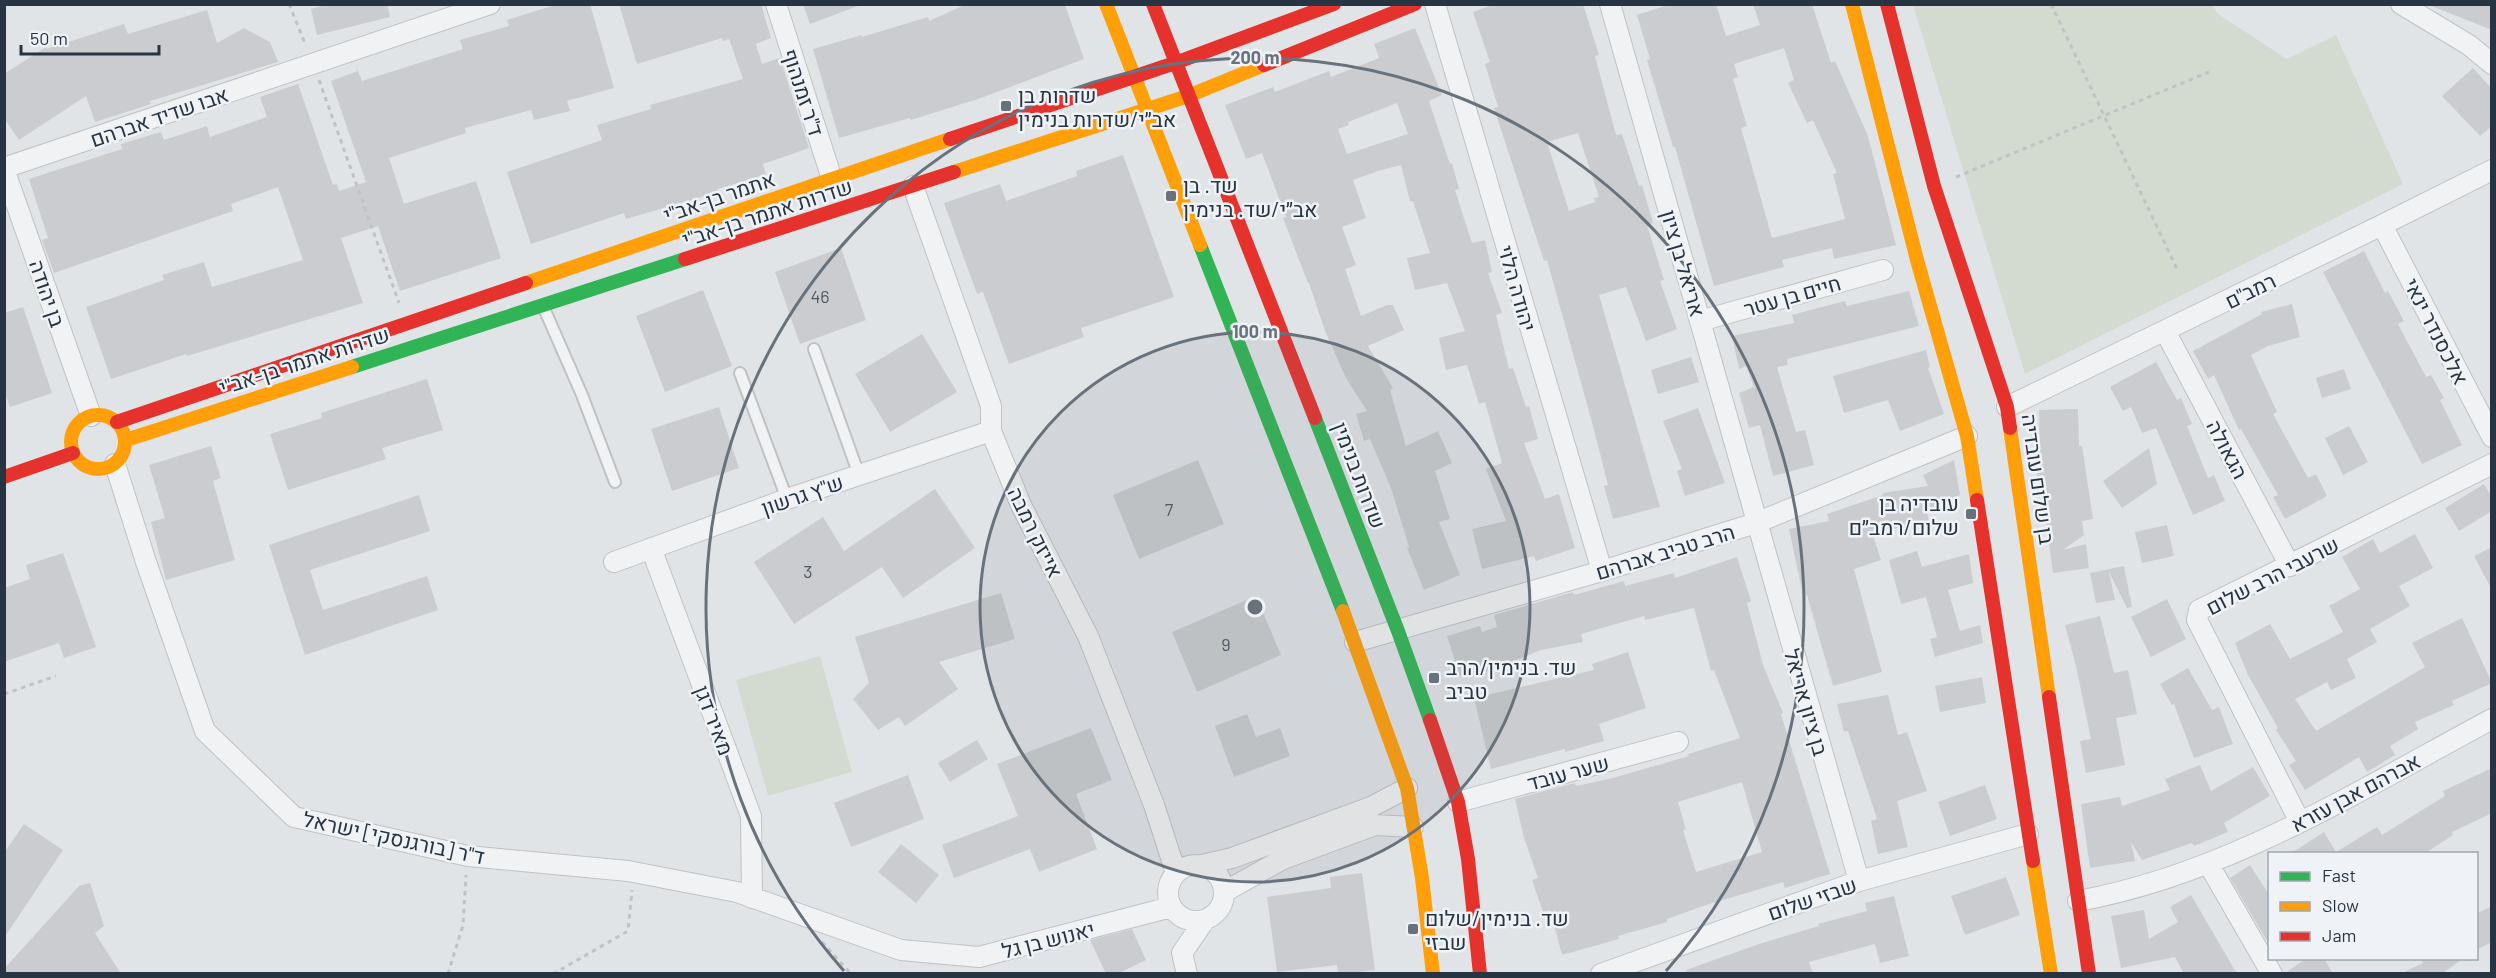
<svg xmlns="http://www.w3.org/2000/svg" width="2496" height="978" viewBox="0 0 2496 978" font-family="Barlow,Heebo,sans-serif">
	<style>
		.green { fill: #d3dbd1 }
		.building { fill: #cacccf; fill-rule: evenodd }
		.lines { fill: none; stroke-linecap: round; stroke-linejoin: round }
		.lane-casing { stroke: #bfc2c5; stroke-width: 14 }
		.street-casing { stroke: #bfc2c5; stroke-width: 22 }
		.path { stroke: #bfc3c6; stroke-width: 3; stroke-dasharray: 4.5 4.5; stroke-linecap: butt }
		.lane { stroke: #f1f2f3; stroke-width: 10 }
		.street { stroke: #f1f2f3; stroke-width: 20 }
		.fast { stroke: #30b455; stroke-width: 14 }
		.slow { stroke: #ff9f0a; stroke-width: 14 }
		.jam { stroke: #e5322d; stroke-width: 14 }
		.ring { fill: none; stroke: #68727c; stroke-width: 3 }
		.poi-dot { fill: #68727c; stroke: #eff3f7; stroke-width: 2 }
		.labels { text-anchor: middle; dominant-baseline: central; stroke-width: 5; stroke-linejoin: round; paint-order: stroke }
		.number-label { font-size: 18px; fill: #505b66 }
		.street-label { font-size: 21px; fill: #273442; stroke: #eff3f7 }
		.poi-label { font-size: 21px; fill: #273442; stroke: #eff3f7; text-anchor: start }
		.centre { fill: #68727c; stroke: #eff3f7; stroke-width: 3 }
		.ring-label { font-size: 18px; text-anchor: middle; font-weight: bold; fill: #68727c; stroke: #eff3f7; stroke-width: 5; stroke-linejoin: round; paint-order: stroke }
	</style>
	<rect width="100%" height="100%" fill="#e1e4e7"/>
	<path class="green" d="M1913,5h299l6,9 69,45 49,-24 67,149 -378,190z
		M820,656l32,116 -84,24 -32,-116z"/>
	<path class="building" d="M329,4h58l3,13 -73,18 -6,-26z
		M558,4h32l24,84 -47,13 3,10 -36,9 -3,-10 -66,18 1,5 -77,25 15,46 72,-23 25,77 -101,33 -22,-65 -37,12 22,65 -176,53 -1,-2 -75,25 -25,-72 78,-27 -2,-5 42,-13 8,25 91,-27 -25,-73 -47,17 2,7 -179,62 -12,-33 6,-2 -19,-59 93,-30 -1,-5 40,-12 3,8 43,-14 3,11 57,-20 -7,-20 38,-13 35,101 4,-1 2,7 27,-9 -35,-101 27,-10 4,10 101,-32 -3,-9 49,-14 -2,-6z
		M619,4h142l10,34 -15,6 6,20 18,-6 29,90 -46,16 3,11 -49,14 1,3 -92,27 -2,-6 -93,31 -24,-72 95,-32 -5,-15 54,-16 -1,-4 93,-26 -14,-40 -6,2 -1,-3 -85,26z
		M803,4h55v2l-48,18z
		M967,4l98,1 19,54 -103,39 -70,22 -1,-2 -71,20 -26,-89 49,-14v2l66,-20 1,4z
		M1495,4h88l16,51 -4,1 21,79 6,-1 17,52 3,-1 11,38 -6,2 17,55 -4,1 17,48 -31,12 -20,-54 -27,8 61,212 -47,12 -9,-33 4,-1 -15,-59 -46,-166 -3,1 -50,-153 4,-1 -13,-43 5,-2 -17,-50zM1578,133l21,64 -5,1 1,4 -26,9 -22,-69z
		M1671,4h45l10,32 34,-11 -7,-21h59l19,59 4,-2 33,75 28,109 -62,14 -2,-11 -50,12 2,7 -70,19 -39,-139h-2l-26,-87 3,-1 -13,-44zM1784,48l10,32 -6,3 19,40 6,-3 24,53 -4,1 12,45 -73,19 -31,-110 6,-2 -14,-47 5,-2 -4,-13z
		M2430,4h62v26l-63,-25z
		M207,10l10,33 27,-15 26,14 8,20 -128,39 1,3 -56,18 -9,-26 -67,44 -15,-22v-44l42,-27 1,2 77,-25 4,10z
		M1415,28l27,67 -13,6 21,63 2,-1 7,26 -4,1 17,53 13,-3 7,32 -4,1 14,40 -6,2 13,54 4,-1 13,39 3,-1 9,33 -14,4 21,56 14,-5 16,54 -39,13 -2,-5 -52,13 -10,-40 34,-8 -20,-52 16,-6 -17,-61 -6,2 -12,-39 -21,5 -7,-32 26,-7 -18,-48 -32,7 -8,-32 23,-5 -17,-52h-3l-9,-36 -20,5 -28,10 13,38 -24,9 14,38 -11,4 16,47 26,-11h6l11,25 -36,16 25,42 -3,2 16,56 32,-15 14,32 -17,8 15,48 -11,3 21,53 -36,15 -17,-42 2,-1 -18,-59 -21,-49 -6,2 -8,-27 11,-3 -21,-33 -21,-47 -16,-48h-1l-25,-65 3,-1 -24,-64 -16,6 -21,-54 48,-18 2,5 54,-21 2,6 48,-19 -5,-14zM1397,103l11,31 -61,20 -9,-25 11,-4 -1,-3z
		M2473,68l19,21v37l-12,10 -38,-40z
		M1123,155l51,142 -93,31 3,9 -75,27 -26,-72 -6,2 -33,-91 56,-19 6,17 71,-25 -1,-5z
		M841,248l25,72 -66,24 -25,-72z
		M2364,251l21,42 3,-2 16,30 -6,3 28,53 5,-2 13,23 -4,2 22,45 -40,19 -99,-192z
		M703,290l29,76 -67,26 -29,-76z
		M1909,291l10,35 -132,33 1,6 -11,2 19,65 9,-2 9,35 -41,11 -13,-51 -11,3 -10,-35 15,-6 -8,-21 -7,3 -7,-33 62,-13 -2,-8 53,-14 2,5z
		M2292,304l8,33 -32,9 -17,9 26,57 -4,2 35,64 8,-4 11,22 -42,23 -12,-22 5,-2 -37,-66 -2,1 -25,-55 -6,4 -15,-28 69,-37 -1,-2z
		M23,307l29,86 -42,14 -6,-16v-78z
		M922,334l35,58 -67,40 -35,-58z
		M1926,350l4,17 -2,1 16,46 -44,17 -12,-31 -44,13 -11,-37z
		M1691,357l8,25 -41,12 -7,-24z
		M2156,362l21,38 4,-2 11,26 -5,2 21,52 6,-3 11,26 -32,14 -37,-87 -14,5 -11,-26 -8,4 -13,-24z
		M2344,369l7,20 -29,9 -6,-20z
		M427,379l16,51 -61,18 4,11 -98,31 -18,-56 52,-16 -1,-5z
		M719,407l20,61 -67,23 -21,-62z
		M1698,408l27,75 -40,13 -8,-25 5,-2 -19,-48z
		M2078,409l1,37h3l11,73 -11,2 2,14 -21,15 23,-6 3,24 -36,5 -13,-96h-3l-1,-28 4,-1 -1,-38z
		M2349,426l19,36 -25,13 -18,-37z
		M211,446l10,32 -8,3 22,79 -69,20 -15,-58 14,-4 -16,-53z
		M2149,448l8,36 -35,24 -19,-27z
		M1198,460l26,64 -85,35 -26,-64z
		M1954,460l6,35 -33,15 2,14 -57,8 9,28 -27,9 28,103 -49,14 -26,-91h-4l-14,-66 40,-8 -2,-7 56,-19v-2l45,-7 -5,-11z
		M2484,484l8,13v14l-33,20 -14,-23z
		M935,489l40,59 -72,50 -21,-31 -88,57 -40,-62 69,-45 21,34z
		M419,495l11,36 -120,39 13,40 104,-34 11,34 -133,45 -36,-110z
		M2167,525l7,31 -32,7 -7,-31z
		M2415,534l18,34 -34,18 11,20 -40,23 7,13 -30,17 9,19 -25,12 -4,-8 -32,17 21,32 109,-64 -13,-24 50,-25 30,65 -40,18 2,4 -39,17 3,7 -28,17 5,9 -28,17 -8,-15 -54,33 -16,-25 7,-4 -20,-31 2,-2 -30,-53 -13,-32 35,-19 20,35 53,-27 -14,-26 31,-17 -18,-32 31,-18 7,14z
		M2492,547v43l-18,-34z
		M1917,551l5,16 47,-13 4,29 -25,7 12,41 20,-6 3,18 -48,14 -5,-18 7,-2 -11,-40 -25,7 -12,-44z
		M63,553l33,94 -32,11 -5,-15 -55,19v-74l26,-9 -4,-14z
		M1737,557l14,44 -4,2 16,62 20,48 -2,1 49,160 -45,14 -2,-6 -77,23 -39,14v3l-49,14 1,3 -57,16 -12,-45 -7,2 -11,-32 6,-2 -14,-40 -9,-39 60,-16 1,3 37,-8 76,-22 -1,-2 52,-16 -26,-68 -3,1 -17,-63 -49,12 -1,-4 -63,18 2,8 -42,8 -71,28 -1,-5 -9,3 -13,-40 33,-10 2,6 15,-5 -3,-12 79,-23 1,3 50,-14 1,5 49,-13 1,5zM1742,782l20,70 -66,20 -13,-42h3l-8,-28z
		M2124,566l8,41 -5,1 -18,-36 6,28 -19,3 -6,-30z
		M1001,593l14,46 -76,23 19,27 -53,37 -6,-9 -21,13 -25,-31 16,-16 -14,-46z
		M1256,596l25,59 -84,37 -25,-60z
		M2167,599l19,40 -35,18 -20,-40z
		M2100,616l14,57 14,-3 9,44 -21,4 9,47 -39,8 -6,-32 11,-2 -15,-73 -11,-41z
		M1628,652l18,56 -47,16 5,17 -39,11v-3l-74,20 -17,-71 120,-28 -2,-6z
		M2188,668l24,42 7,-3 14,37 -39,14 -20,-54 -2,1 -12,-21z
		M1982,677l4,26 -46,9 -5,-26z
		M1888,695l10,40 9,-3 20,59 -30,10 11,46 -30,7 -7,-33 6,-2 -29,-88 -4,1 -7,-28z
		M1247,714l9,23 24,-9 10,28 -56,21 -19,-51z
		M1091,728l21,52 -36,14 21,55 -58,23 -9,-23 -76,29 -12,-33 76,-29 -21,-52z
		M977,740l11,19 -38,23 -12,-19z
		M2200,765l11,26 42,-24 17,29 -46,27 4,9 -34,14 -2,-3 -50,17 -11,-18 4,19 -45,7 -9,-64 39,-7 2,9 48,-16 -5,-11z
		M2492,768v45l-40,19 1,3 -29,19h-134l34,-22 12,20 41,-25 5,8 63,-39 -2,-5z
		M908,775l16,44 -73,28 -17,-44z
		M1985,785l12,34 -47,17 -12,-34z
		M24,824l39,26 -59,88v-85z
		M901,844l38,31 -23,28 -38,-31z
		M2250,865l20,31v50l-40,-68z
		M1362,873l13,97 -37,4 -1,-9 -60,7 -10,-75 64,-9 -1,-11z
		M2006,877l14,38 -55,20 -14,-39z
		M90,883l14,43 -9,7 26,41h-117v-5l75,-83z
		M2191,895l46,79h-53l-9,-17 -54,11 -10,-52 33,-6 5,29 29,-17 -8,-15z
		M1894,896l15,60 -29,7 -5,-19 -66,18 4,12h-126l-1,-4 73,-26 60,-18 -1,-2 49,-13 -2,-8z
		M2492,906v36l-16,8v-36z
		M1132,929l14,31 -29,14h-11l-16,-34z
		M2307,958h17l9,16h-49z
		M2420,958h44l-23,16h-41l23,-11z"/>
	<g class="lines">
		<defs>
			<path id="lane" d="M543,306l39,89 33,87
				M814,349l45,126
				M740,373l47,126"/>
			<path id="street" d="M776,4l56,175
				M1435,4l167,567
				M1610,4l249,877
				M2401,4l68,41 23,19
				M4,168l486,-164
				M4,169l87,247
				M913,186l78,220v25l30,74 67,131 66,169 22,68
				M2382,225l110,212
				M1700,321l183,-51
				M2165,331l125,235
				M2007,407l375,-182 110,-55
				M115,464l31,98 59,169 89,86 174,39 160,15 109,21 164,58 78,7 192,-50
				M651,548l100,268 1,82
				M614,562l173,-63 204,-68
				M1355,642l247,-71 154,-48 211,-87
				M1458,802l220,-60
				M2300,822l-103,-202 2,-10 293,-146
				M1168 893a28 28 0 1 1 56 0a28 28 0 1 1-56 0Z
				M1202,865l30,-7 139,-51 36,-19
				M2209,865l63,109
				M1224,892l59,-33 92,-34 38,2
				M2078,901c150,-27 281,-111 414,-182
				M1187,974l-5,-21 22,-32
				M1601,974l258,-93 169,-47"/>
		</defs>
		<use href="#lane" class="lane-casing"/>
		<use href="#street" class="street-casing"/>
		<path class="path" d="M289,4l17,42
			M2051,4l127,267
			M319,80l80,223
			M1956,177l253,-105
			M4,694l52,-18
			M822,942l29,32
			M448,974l15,-49 3,-50
			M553,974l75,-43 4,-41"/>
		<use href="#lane" class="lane"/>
		<use href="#street" class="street"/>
		<path class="fast" d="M1200,245l143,366
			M352,367l333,-108
			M1315,418l83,213 32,89"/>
		<path class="slow" d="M1106,4l94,241
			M1852,4l65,256 50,176 10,64
			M954,172l234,-76 76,-31
			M526,283l424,-144
			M71 442a27 27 0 1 1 54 0a27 27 0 1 1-54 0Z
			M2010,428l39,269
			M126,440l226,-73
			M1343,611l64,177 15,90 11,96
			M2033,861l18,113"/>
		<path class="jam" d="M1153,4l162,414
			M1887,4l47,182 73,221 3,21
			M1264,65l151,-61
			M950,139l225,-76 159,-59
			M685,259l269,-87
			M117,422l409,-139
			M4,477l69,-24
			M1977,500l56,361
			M2049,697l40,277
			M1430,720l28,82 10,57 12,115"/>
	</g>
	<circle cx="1255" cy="607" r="275" fill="#68727c" fill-opacity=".12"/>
	<g class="ring">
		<circle cx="1255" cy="607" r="275"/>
		<path d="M844 971A549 549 0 1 1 1666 971"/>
	</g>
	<g class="poi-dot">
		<rect x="1000" y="100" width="12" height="12" rx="3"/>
		<rect x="1165" y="190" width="12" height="12" rx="3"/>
		<rect x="1965" y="508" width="12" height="12" rx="3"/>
		<rect x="1428" y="672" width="12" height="12" rx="3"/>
		<rect x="1407" y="923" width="12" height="12" rx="3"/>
	</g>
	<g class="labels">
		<g class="number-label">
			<text x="820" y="296">46</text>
			<text x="1169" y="509">7</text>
			<text x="808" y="571">3</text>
			<text x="1226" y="644">9</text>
		</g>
		<g class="street-label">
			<text transform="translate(804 92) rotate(72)">ד"ר זמנהוף</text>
			<text transform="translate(159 116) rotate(-19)">אבו שדיד אברהם</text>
			<text transform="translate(719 196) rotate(-19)">אתמר בן-אב"י</text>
			<text transform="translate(767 212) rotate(-18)">שדרות אתמר בן-אב"י</text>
			<text transform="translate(1684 263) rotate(74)">אריאל בן ציון</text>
			<text transform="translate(1518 288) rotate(74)">יהודה הלוי</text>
			<text transform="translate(2250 290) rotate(-26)">רמב"ם</text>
			<text transform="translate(48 293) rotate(71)">בן יהודה</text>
			<text transform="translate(1792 295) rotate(-16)">חיים בן עטר</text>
			<text transform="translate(2437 331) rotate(63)">אלכסנדר ינאי</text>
			<text transform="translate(304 360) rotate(-18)">שדרות אתמר בן-אב"י</text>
			<text transform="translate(2228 449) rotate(62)">הגאולה</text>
			<text transform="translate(1360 475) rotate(69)">שדרות בנימין</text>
			<text transform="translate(2039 479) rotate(82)">בן שלום עובדיה</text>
			<text transform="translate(802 494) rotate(-19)">ש"ץ גרשון</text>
			<text transform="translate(1036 532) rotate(64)">אייזק רמבה</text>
			<text transform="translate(1665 551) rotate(-17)">הרב טביב אברהם</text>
			<text transform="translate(2272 575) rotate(-27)">שרעבי הרב שלום</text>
			<text transform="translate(1807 702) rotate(74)">בן ציון אריאל</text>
			<text transform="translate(715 720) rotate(69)">מאיר דגן</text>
			<text transform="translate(1568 772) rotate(-15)">שער עובד</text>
			<text transform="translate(2355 792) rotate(-28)">אברהם אבן עזרא</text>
			<text transform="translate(394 837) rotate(12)">ד"ר [בורגנסקי] ישראל</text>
			<text transform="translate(1812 898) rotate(-19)">שבזי שלום</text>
			<text transform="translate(1048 939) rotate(-14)">יאנוש בן גל</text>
		</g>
		<g class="poi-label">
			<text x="1018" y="94">שדרות בן<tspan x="1018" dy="24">אב״י/שדרות בנימין</tspan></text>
			<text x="1183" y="184">שד. בן<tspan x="1183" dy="24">אב״י/שד. בנימין</tspan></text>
			<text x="1959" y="502" text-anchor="end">עובדיה בן<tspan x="1959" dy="24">שלום/רמב״ם</tspan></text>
			<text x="1446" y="666">שד. בנימין/הרב<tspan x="1446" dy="24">טביב</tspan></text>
			<text x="1425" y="917">שד. בנימין/שלום<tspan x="1425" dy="24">שבזי</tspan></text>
		</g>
	</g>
	<circle cx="1255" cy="607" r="9" class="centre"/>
	<g class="ring-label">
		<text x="1255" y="64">200 m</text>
		<text x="1255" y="338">100 m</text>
	</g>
	<rect width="2496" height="978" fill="none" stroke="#273442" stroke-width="12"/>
	<rect x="2268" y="852" width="210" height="108" fill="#eff3f7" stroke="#9fa7af" stroke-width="1.5"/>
	<rect x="2280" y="872" width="30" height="9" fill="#30b455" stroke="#9fa7af" stroke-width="1.5"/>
	<text x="2322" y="882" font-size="18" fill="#273442">Fast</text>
	<rect x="2280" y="902" width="30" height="9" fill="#ff9f0a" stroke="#9fa7af" stroke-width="1.5"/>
	<text x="2322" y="912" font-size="18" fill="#273442">Slow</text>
	<rect x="2280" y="932" width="30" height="9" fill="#e5322d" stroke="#9fa7af" stroke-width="1.5"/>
	<text x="2322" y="942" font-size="18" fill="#273442">Jam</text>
	<path d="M21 45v9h138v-9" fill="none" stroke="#273442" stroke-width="3"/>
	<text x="30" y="45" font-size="18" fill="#273442" stroke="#eff3f7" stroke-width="4.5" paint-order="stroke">50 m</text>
</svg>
